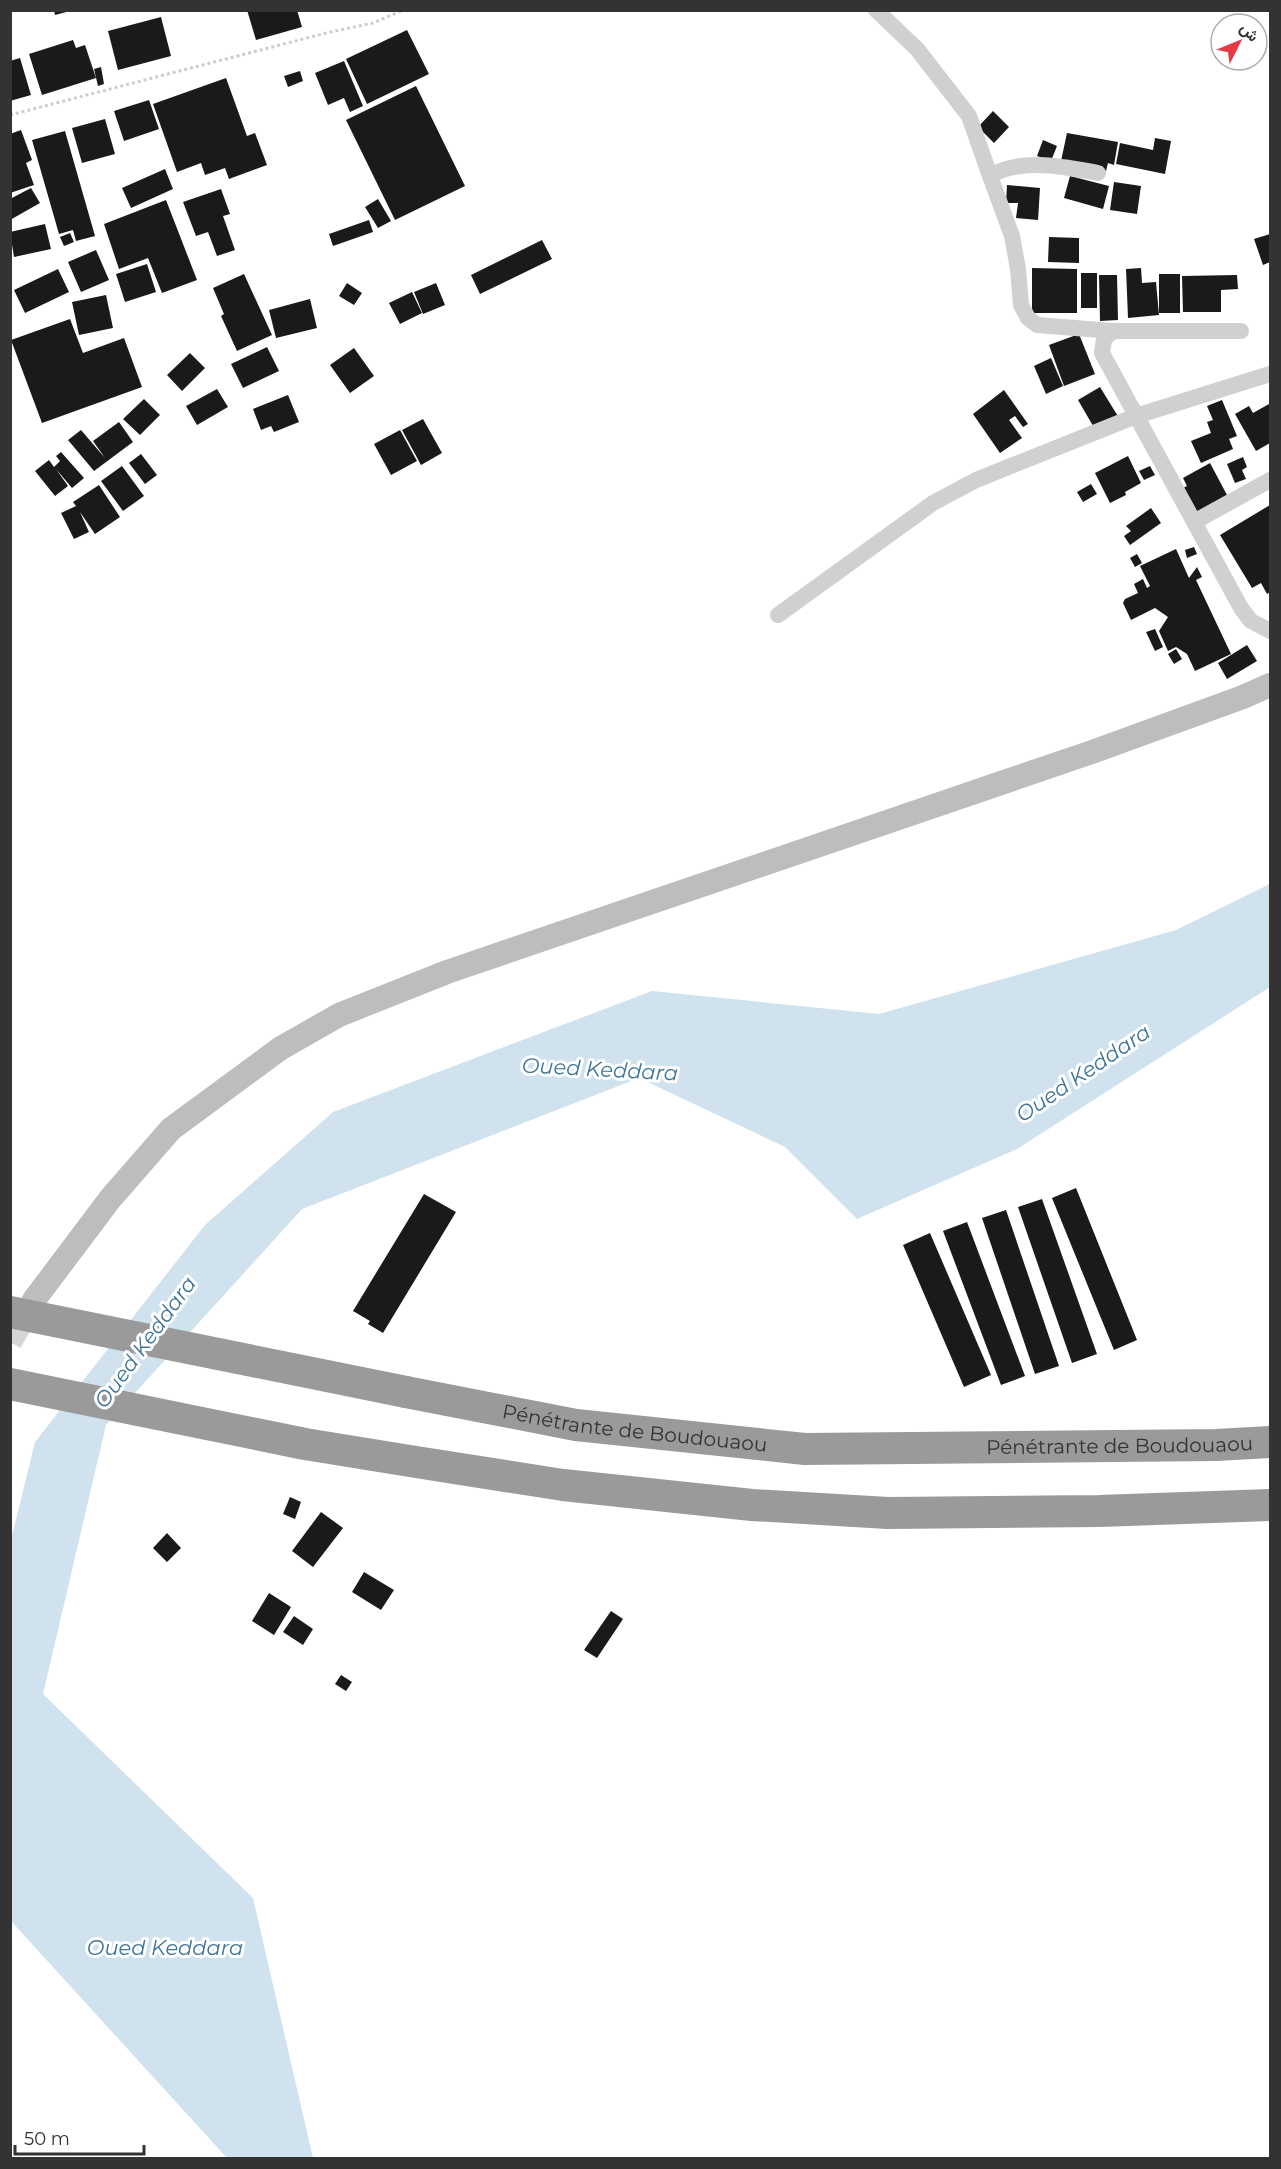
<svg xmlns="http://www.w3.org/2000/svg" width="1281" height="2169" viewBox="0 0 1281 2169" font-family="Montserrat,Vazirmatn,sans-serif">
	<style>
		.water { fill: #cfe2ee }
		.building { fill: #1a1a1a }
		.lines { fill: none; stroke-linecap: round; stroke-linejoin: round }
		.secondary-tunnel { stroke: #d6d6d6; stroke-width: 24; stroke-dasharray: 24 12; stroke-linecap: butt }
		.path { stroke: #cdcdcd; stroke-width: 3; stroke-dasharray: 3 3; stroke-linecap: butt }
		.minor { stroke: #d0d0d0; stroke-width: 16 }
		.secondary { stroke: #bdbdbd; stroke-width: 24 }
		.motorway { stroke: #9a9a9a; stroke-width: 32 }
		.motorway-bridge { stroke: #9a9a9a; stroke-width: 32 }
		.labels { text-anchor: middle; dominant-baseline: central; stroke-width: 6; stroke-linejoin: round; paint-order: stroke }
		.street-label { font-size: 20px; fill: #333; stroke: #fff }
		.water-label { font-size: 21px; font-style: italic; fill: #3f7597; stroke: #fff }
	</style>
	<rect width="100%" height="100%" fill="#fff"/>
	<path class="water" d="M1270,884v103l-253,162 -160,70 -72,-72 -146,-69 -337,131 -196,216 -63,269 210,204 60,260h-86l-216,-237 -1,-377 25,-102 170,-217 128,-113 319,-121 227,23 297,-84z"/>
	<path class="building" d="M54,10h15l1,1 -15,4z
		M247,10h50l5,17 -46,13z
		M161,17l10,39 -53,14 -10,-39z
		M407,30l22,44 -62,30 -21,-45z
		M73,40l3,8 9,-3 11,33 -54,17 -13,-41z
		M20,58l11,37 -21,6v-40z
		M344,61l19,45 -13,6 -6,-14 -16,7 -13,-32z
		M101,67l3,17 -6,2 -4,-17z
		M300,71l3,10 -15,6 -4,-11z
		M226,78l21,58 8,-3 12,32 -38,14 -4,-11 -20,7 -4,-12 -24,9 -24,-68z
		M416,86l49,100 -70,34 -49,-100z
		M149,100l10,29 -35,12 -10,-30z
		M993,111l16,16 -15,16 -16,-16z
		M105,119l10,35 -33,9 -10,-35z
		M21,130l11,30 -6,3 8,22 -24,8v-59z
		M65,131l30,105 -19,5 -3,-11 -14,4 -27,-94z
		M1067,133l51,9 -4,23 -6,-2 -2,8 -45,-10z
		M1155,138l16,3 -6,33 -49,-10 4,-21 33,7z
		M1043,140l14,6 -6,15 -14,-5z
		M165,169l8,20 -42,19 -9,-20z
		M1070,176l39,10 -6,23 -39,-11z
		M1114,182l27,4 -4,28 -27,-4z
		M1007,185l33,3 -2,32 -22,-2 2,-15h-12z
		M31,188l9,15 -30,17v-21z
		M221,189l9,25 -7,2 12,34 -18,6 -9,-24 -12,4 -13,-34z
		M378,199l13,22 -13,7 -13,-21z
		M166,200l31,80 -35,13 -14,-35 -29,11 -15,-45z
		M369,220l4,12 -40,14 -4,-12z
		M45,224l6,25 -37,8 -4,-25z
		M70,233l4,9 -10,4 -4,-9z
		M1270,234v28l-7,3 -9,-26z
		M1049,237l30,1v25l-31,-1z
		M542,240l10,19 -72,35 -9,-19z
		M96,250l13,30 -28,12 -13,-30z
		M147,264l9,28 -31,10 -9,-28z
		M1032,268l45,1v44h-45z
		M1141,268l1,15 14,-1 3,33 -31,3 -2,-49z
		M58,269l11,23 -44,21 -11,-23z
		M1081,273h16v35h-16z
		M244,274l28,61 -35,16 -16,-35 3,-2 -11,-26z
		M1159,274h21v39h-21z
		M1099,275h18l1,45 -18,1z
		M1237,275l1,14 -17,1v22h-38l-1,-36z
		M347,283l15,10 -8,12 -15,-9z
		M436,283l9,22 -22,9 -9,-22z
		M412,292l10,21 -22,11 -11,-21z
		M106,295l7,33 -34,7 -7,-33z
		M310,299l7,29 -41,10 -7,-28z
		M70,319l13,34 41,-15 18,49 -100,36 -31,-83z
		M1079,334l16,40 -31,12 -15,-41z
		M267,347l12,24 -36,17 -12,-24z
		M354,348l20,28 -24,17 -20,-28z
		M190,353l15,15 -23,23 -15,-16z
		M1051,358l12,28 -17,8 -12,-28z
		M1100,387l19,31 -23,13 -18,-31z
		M217,389l11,18 -31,18 -11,-19z
		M1004,390l24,34 -5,3 -8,-11 -6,4 13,18 -22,15 -27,-39z
		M288,395l11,27 -25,10 -3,-6 -10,4 -8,-21z
		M144,399l16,16 -20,20 -17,-16z
		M1222,400l15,36 -8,3 4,10 -32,14 -10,-22 20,-8 -4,-11 6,-2 -6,-14z
		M1269,404l1,39 -14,8 -21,-37 14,-8 4,7z
		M423,419l19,34 -21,12 -19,-35z
		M119,422l14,20 -39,29 -26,-31 13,-10 24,28 -12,-17z
		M400,430l17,31 -26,14 -17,-31z
		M61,452l23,26 -12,10 -16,-19 12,17 -13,10 -20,-25 14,-11 5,7 6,-6 -4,-5z
		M141,454l16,21 -12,9 -16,-21z
		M1128,456l13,27 -16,9 1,3 -16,8 -15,-30z
		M1243,457l4,10 -5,3 4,9 -11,4 -8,-19z
		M1210,463l17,32 -31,17 -13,-24 4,-2 -4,-8z
		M122,466l22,30 -21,15 -22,-30z
		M1150,466l5,9 -11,5 -5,-9z
		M1091,484l6,10 -14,8 -6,-10z
		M99,485l21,32 -25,17 -15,-22 9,20 -15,7 -13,-26 15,-7 -3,-4z
		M1270,505v87l-3,2 -6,-11 -9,5 -32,-53z
		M1151,508l10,15 -31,22 -6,-9 7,-5 -5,-5z
		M1194,547l3,7 -10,4 -2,-8z
		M1176,549l13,29 8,-11 5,10 -6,3 35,74 -36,17 -8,-17 -11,-7 -8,4 -9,-20 9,-14 -13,-9 -24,12 -8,-17 2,-4 13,-6 -4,-9 9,-5 4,9 3,-2 -10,-20z
		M1137,554l5,9 -7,4 -5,-9z
		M1155,629l8,18 -8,4 -9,-19z
		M1247,645l10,16 -30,18 -9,-16z
		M1176,649l6,10 -8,5 -6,-10z
		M1076,1188l61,152 -23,10 -62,-152z
		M424,1194l32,18 -73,121 -15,-9 2,-3 -17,-10z
		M1042,1199l55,155 -25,9 -54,-156z
		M1006,1210l53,156 -24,8 -53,-156z
		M967,1222l58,154 -24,9 -58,-154z
		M930,1233l61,142 -27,12 -61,-142z
		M290,1497l11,5 -6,17 -12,-5z
		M321,1512l22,16 -30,39 -21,-16z
		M167,1533l14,15 -14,14 -14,-14z
		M364,1572l30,18 -13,20 -29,-18z
		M269,1593l22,14 -17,28 -22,-14z
		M611,1611l12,8 -26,39 -13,-8z
		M294,1616l19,13 -10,16 -20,-13z
		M341,1675l11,7 -6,9 -11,-7z"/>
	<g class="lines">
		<path class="secondary-tunnel" d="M10,1342l23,-40"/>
		<path class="path" d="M10,115l316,-82 47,-10 30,-13"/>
		<path class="minor" d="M876,10l41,39 52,67 21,60
			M1098,173c-33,-6 -77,-16 -108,3l22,60 6,33 3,36 7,13 9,7 76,6
			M1241,331h-128l-9,8 -2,14 139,255 10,13 19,10
			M1194,522l76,-42
			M778,615l155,-112 43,-23 160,-64 134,-42"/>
		<path class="secondary" d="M34,1300l76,-101 61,-70 110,-81 58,-33 108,-43 645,-220 151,-55 27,-12"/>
		<g class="motorway">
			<path d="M10,1384l295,60 111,18 147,23 189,20 136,8 211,-2 171,-6"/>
			<path id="s1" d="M406,1392l170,33 229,24 411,-4 54,-3"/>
		</g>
		<path class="motorway-bridge" d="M10,1312l396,80"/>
	</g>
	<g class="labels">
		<g class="street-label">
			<text stroke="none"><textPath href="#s1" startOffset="232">Pénétrante de Boudouaou</textPath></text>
			<text stroke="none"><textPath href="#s1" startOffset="718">Pénétrante de Boudouaou</textPath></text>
		</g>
		<g class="water-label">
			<text transform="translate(600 1069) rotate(3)">Oued Keddara</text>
			<text transform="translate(1083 1073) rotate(-34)">Oued Keddara</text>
			<text transform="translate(145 1342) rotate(-54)">Oued Keddara</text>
			<text x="165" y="1947">Oued Keddara</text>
		</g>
	</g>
	<rect width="1281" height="2169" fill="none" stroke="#333333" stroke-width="24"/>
	<g transform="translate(1239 42) rotate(47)"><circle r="28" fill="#ffffff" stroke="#adadad" stroke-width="1.5"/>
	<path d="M0-4.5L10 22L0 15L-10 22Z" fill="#e63946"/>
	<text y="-9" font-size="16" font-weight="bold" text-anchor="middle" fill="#333333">ش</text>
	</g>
	<path d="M15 2145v9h129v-9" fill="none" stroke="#333333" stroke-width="3"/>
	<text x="24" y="2145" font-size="18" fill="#333333" stroke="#ffffff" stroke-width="4.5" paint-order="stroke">50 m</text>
</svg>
